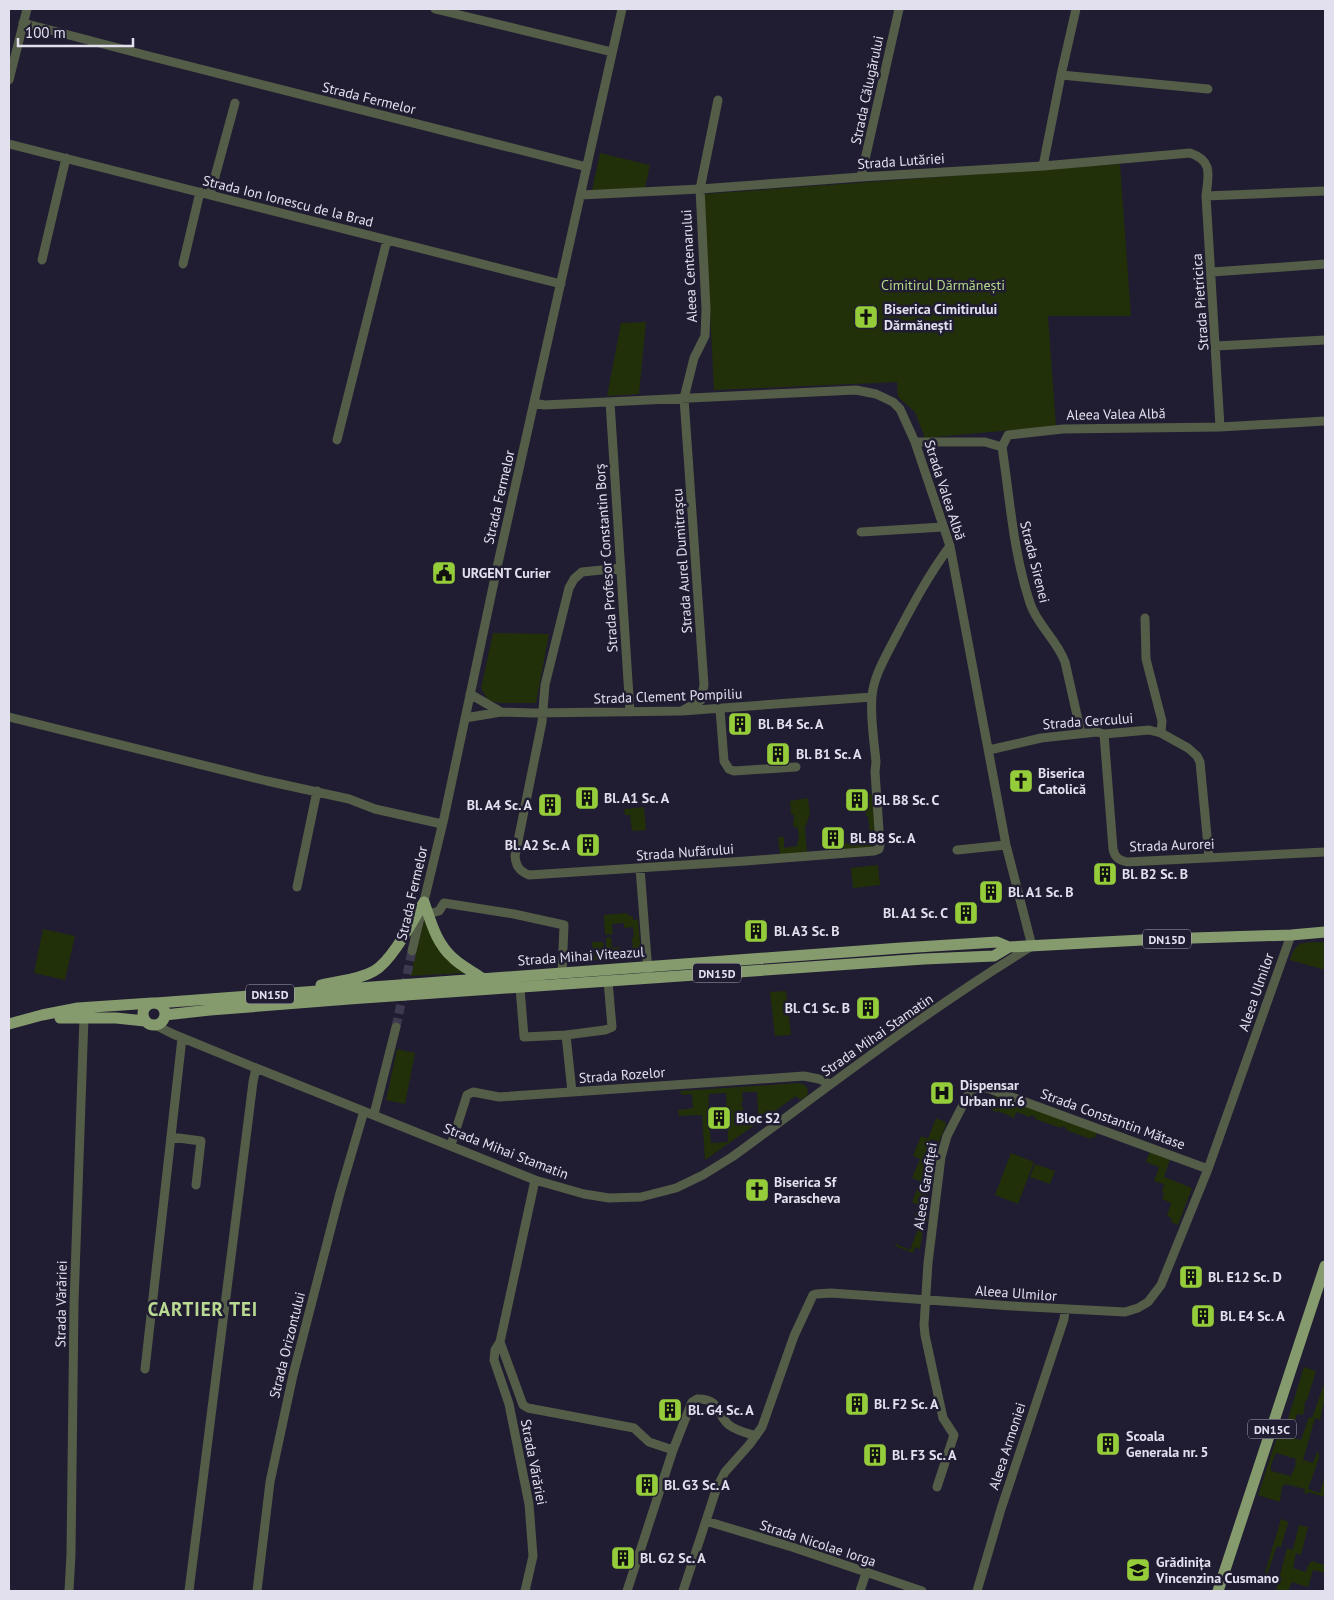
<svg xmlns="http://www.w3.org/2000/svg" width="1334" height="1600" viewBox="0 0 1334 1600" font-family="'PT Sans',sans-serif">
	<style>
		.green { fill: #213009; fill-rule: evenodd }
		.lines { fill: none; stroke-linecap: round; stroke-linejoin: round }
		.minor-tunnel { stroke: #3d394e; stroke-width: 9; stroke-dasharray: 9 4.5; stroke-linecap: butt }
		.minor { stroke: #535d47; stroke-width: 9 }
		.major { stroke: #869b6d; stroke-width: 11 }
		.labels { text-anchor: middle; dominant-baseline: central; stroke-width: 5; stroke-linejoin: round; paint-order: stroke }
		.shield { fill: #201c31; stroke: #a8a5b6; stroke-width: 1 }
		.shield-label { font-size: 12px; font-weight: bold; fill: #e2e0ef }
		.street-label { font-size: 14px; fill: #e2e0ef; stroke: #201c31 }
		.park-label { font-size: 14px; fill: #b5d888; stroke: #201c31 }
		.poi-label { font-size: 14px; font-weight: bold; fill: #e2e0ef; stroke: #201c31; text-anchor: start }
		.district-label { font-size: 19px; font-weight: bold; letter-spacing: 1px; fill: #bada93; stroke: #201c31 }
	</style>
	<rect width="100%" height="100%" fill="#201c31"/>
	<path class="green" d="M600,153l50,12 -5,23 -53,2z
		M1120,164l11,152h-83l8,110 -131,12 -10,-26 -17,-15 -1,-15 -183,8 -10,-196z
		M646,322l-7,72 -32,2 14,-73z
		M493,633l56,1 -13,69h-36l-12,-3 -7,-12z
		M872,794l4,48 -4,5 -43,4 -1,-9h2v3l10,1v-2l11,-1v-2l18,1 -2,-8h3l-2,-18h-2v-11h1l-2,-9h-4v-1z
		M808,798l2,16 -5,14 2,25 -27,2 -2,-18h6v11l13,-2 2,-11 -2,-8h-4l1,-12 -3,-1 -1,-13z
		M644,807l2,23 -14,1 -2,-16h-5l-1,-6z
		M878,865l2,20 -27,3 -2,-20z
		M627,913l1,3h5v4l5,-1 3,36 -35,3v-20l5,-1 1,11 7,-1 1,4 13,-1 -1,-12 2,-1 -1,-10 -9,1v-5l-12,1 1,10 -8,1 -1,-20z
		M424,921l3,1 38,51 -55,3z
		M43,929l32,7 -10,44 -31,-7z
		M592,942h11l2,18h-11z
		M1325,942v28l-35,-10c6,-22 16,-17 35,-18z
		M786,991l5,44 -16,1 -5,-44z
		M397,1049l18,4 -10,51 -19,-4z
		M798,1083l7,2 3,5 -1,6 -7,4 -4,-4 -91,64 -3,-45 -23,1 -1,-6 15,-2 -1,-14 -10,1 -2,-4zM742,1092h15l1,22 -15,1v-8l-2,-2v-2l2,-1zM726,1093l2,49 -17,1 -3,-34 1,-15z
		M994,1095l103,37 -2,6 -3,-1 -1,2 -25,-9 1,-2 -5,-2 -1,2 -26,-9 1,-2 -5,-2 -1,2 -14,-5 -2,6 -16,-7 -1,1 -7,-3z
		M936,1118l9,4 1,3 -7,17 -8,-3 -4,11 3,2 -6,19 2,1 -3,9 6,2 -5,36 4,1v2h-4l-4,27 -5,-2 -2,6 -18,-7 1,-2 14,6 8,-21 -7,-3 8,-21 -7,-3 8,-21 -8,-3 8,-19 -7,-3 8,-20 7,3z
		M1150,1151l20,8 -6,18 28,11 -14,37 -7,-3 1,-4 -5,-2 4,-13 -9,-4 2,-6 -2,-1 2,-8 -10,-3 5,-14 -13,-5z
		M1011,1153l23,9 -16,42 -23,-9z
		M1035,1164l20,7 -5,13 -20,-7z
		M1304,1367l12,4 -9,29h-1l-2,6 1,1 -2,8 -6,-1 -7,23 11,3 8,-23 3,1 13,-37v15l-5,24 -5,-2 -12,42 10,3 4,-11 2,1v5l-11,31 12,4 5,-18v22l-17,-5 -1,2 -3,-1 1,-4 -20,-5 -3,3 -2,15 -22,-7 21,-64 8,-9zM1276,1453l20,6 -1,4 1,1 -5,12 -20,-5v-6z
		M1281,1519l8,3 -1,1 -7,24 -4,-1 -12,34 -2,-1z
		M1299,1525l9,2 -7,28 -5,-2 -3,15 13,4 2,-7 4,-4 13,4v8l-12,-3 -5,17 -16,-5 -4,9h-13l2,-4 10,-39 6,2z"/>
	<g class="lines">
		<path class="minor-tunnel" d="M396,1027l16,-76"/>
		<path class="minor" d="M435,9l177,43
			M23,23l122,32 442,112
			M1061,75l147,14
			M9,80l18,-71
			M9,144l552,140
			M1043,166l18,-91 15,-66
			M861,177l38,-168
			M210,195l25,-92
			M581,195l119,-6 161,-12 182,-11 147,-13c24,8 18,23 16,43l14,231
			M1206,196l119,-5
			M42,260l24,-102
			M183,264l17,-72
			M1212,272l113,-8
			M1216,346l109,-6
			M610,402l20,310
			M337,440l50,-200
			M915,442h70l17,5
			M1002,447l6,-12 55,-6 157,-2 105,-6
			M1002,447c8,52 11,105 28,156 7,22 27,37 35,59l16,71
			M861,532l82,-5
			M621,568l-39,4 -8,7 -5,9 -24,97 -3,37 -27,134c1,10 4,15 14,19l217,-14 128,-10 5,-2 1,-4 -5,-73 1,-10c-2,-22 -6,-45 -4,-66 2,-20 12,-36 21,-54 18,-34 34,-65 57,-96
			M1145,618l1,41 16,62 -1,12
			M470,694l31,18 33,1 148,-2 190,-14
			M720,709l4,52 5,8 5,2 62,-4
			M682,711l19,-11 3,-15 -20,-287 10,-40 11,-22 1,-27 -6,-120 18,-89
			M9,717l258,64 82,18 26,10 67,15
			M465,718l36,-6
			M1104,734l9,115c2,9 6,11 14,13l198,-10
			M989,750l52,-12 56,-6 7,2 45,-4 12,3 27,15 9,8 3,6 9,95
			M957,850l49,-5
			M640,868l8,104
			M297,887l20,-96
			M428,914l11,-3 5,-8 70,11 50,11 -2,48
			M412,951l32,-133 54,-255 124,-554
			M520,988l4,49 42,-2
			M155,1025l18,9 83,34 279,112 49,14 25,4 32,-1 35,-9 27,-13 29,-18c99,-72 196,-148 300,-211l-26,-101 -56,-299 -35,-104 -15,-33 -7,-7 -17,-8 -20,-4 -312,15 -10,-2
			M572,1092l-6,-57 39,-5 7,-3 -4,-46
			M374,1114l22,-87
			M171,1137l30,4 -5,44
			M451,1145l16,-50 6,-3 26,5 305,-21 15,3 11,5
			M535,1180l-35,162 23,63 5,3 106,20 15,14 24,8
			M500,1342l-5,8 -1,10 15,44 20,100 4,52 -8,35
			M145,1369l37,-331
			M937,1487l17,-52 -11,-17 -18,-83 -1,-10 4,-62 13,-106 6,-21 22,-43c6,-5 10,-6 18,-5l221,81
			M706,1521l86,26 130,44
			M69,1591l2,-37 3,-251 10,-286
			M189,1591l64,-509 3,-14
			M257,1591l13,-109 23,-107 47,-182 24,-82
			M627,1591l46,-141 19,-48 5,-3c23,-1 19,15 32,26 8,6 18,8 27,11
			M683,1591l34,-104 8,-15 24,-27 13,-18 32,-91 19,-41 3,-1 15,-1 181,13 113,6 13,-4 10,-6 13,-17 47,-116 83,-234
			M860,1591l6,-18
			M977,1591l24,-82 63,-190 1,-9"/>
		<path class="major" d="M424,902c7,20 12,41 29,56 8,8 19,13 29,20
			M321,985c17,-4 37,-5 53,-14 18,-10 39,-51 50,-69
			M143 1014a11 11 0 1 1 22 0a11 11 0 1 1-22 0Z
			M156,1003l745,-55 96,-6 12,5 152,-8 130,-4 34,-3
			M165,1015l45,-5 139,-11 575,-40 70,-3 15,-9
			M60,1018h56l29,3
			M9,1024l33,-9 36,-7 74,-5
			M1218,1591l107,-325"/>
	</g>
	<defs>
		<symbol id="church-square" viewBox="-11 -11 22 22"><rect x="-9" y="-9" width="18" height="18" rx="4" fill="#95cc3a" stroke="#201c31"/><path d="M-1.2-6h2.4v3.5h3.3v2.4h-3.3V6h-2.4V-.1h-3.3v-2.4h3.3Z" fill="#111"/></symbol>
		<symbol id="civic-square" viewBox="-11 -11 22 22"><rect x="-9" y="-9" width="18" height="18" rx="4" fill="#95cc3a" stroke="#201c31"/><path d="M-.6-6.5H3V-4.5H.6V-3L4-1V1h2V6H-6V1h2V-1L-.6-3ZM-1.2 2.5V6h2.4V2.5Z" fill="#111"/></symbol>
		<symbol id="building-square" viewBox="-11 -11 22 22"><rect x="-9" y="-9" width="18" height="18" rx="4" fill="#95cc3a" stroke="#201c31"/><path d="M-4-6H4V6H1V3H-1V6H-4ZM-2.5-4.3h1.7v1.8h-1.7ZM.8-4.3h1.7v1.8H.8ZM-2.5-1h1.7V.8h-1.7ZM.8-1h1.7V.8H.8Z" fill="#111"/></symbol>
		<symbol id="hospital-square" viewBox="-11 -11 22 22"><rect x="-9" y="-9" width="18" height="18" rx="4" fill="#95cc3a" stroke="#201c31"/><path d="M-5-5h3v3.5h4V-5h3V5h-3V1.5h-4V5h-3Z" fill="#111"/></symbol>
		<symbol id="school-square" viewBox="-11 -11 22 22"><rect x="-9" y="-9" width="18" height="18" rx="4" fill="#95cc3a" stroke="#201c31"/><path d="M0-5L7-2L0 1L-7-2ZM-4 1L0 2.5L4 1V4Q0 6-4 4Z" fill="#111"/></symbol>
	</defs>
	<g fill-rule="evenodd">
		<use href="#church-square" x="852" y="303" width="28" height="28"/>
		<use href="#civic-square" x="430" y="559" width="28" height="28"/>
		<use href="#building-square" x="726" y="710" width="28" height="28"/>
		<use href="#building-square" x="764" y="740" width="28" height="28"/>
		<use href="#church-square" x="1007" y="767" width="28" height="28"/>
		<use href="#building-square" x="573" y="784" width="28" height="28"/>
		<use href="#building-square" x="843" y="786" width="28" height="28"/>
		<use href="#building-square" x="536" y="791" width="28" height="28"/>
		<use href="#building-square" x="819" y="824" width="28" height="28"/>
		<use href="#building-square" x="574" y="831" width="28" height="28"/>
		<use href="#building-square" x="1091" y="860" width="28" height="28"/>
		<use href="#building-square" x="977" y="878" width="28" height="28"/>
		<use href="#building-square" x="952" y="899" width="28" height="28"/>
		<use href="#building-square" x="742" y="917" width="28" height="28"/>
		<use href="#building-square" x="854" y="994" width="28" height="28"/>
		<use href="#hospital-square" x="928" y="1079" width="28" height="28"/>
		<use href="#building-square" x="705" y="1104" width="28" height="28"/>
		<use href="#church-square" x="743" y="1176" width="28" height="28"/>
		<use href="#building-square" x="1177" y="1263" width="28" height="28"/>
		<use href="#building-square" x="1189" y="1302" width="28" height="28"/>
		<use href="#building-square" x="843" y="1390" width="28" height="28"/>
		<use href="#building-square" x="656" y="1396" width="28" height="28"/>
		<use href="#building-square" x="1094" y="1430" width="28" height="28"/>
		<use href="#building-square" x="861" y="1441" width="28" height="28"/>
		<use href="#building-square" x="633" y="1471" width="28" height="28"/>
		<use href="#building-square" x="609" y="1544" width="28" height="28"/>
		<use href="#school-square" x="1124" y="1556" width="28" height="28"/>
	</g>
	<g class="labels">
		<g class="shield">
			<rect x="1143" y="929.5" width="48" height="19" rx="4"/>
			<rect x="693" y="963.5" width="48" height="19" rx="4"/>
			<rect x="246" y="984.5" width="48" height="19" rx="4"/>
			<rect x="1248" y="1419.5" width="48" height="19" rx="4"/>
		</g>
		<g class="shield-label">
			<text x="1167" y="939">DN15D</text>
			<text x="717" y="973">DN15D</text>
			<text x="270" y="994">DN15D</text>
			<text x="1272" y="1429">DN15C</text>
		</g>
		<g class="street-label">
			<text transform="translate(867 90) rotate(-78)">Strada Călugărului</text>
			<text transform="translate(369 98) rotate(14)">Strada Fermelor</text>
			<text transform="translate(901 161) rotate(-4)">Strada Lutăriei</text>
			<text transform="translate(288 201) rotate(14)">Strada Ion Ionescu de la Brad</text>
			<text transform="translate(689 266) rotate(-93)">Aleea Centenarului</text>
			<text transform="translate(1200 302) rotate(-94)">Strada Pietricica</text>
			<text transform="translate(1116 414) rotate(-1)">Aleea Valea Albă</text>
			<text transform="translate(945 490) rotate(72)">Strada Valea Albă</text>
			<text transform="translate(499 497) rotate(-77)">Strada Fermelor</text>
			<text transform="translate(606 558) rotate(-94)">Strada Profesor Constantin Borș</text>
			<text transform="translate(682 561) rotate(-94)">Strada Aurel Dumitrașcu</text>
			<text transform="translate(1035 562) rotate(76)">Strada Sirenei</text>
			<text transform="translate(668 696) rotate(-2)">Strada Clement Pompiliu</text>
			<text transform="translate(1088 721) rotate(-4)">Strada Cercului</text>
			<text transform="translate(1172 845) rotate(-2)">Strada Aurorei</text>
			<text transform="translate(685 852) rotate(-4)">Strada Nufărului</text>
			<text transform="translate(412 893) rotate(-77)">Strada Fermelor</text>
			<text transform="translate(581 956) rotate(-4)">Strada Mihai Viteazul</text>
			<text transform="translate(1256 992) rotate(-71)">Aleea Ulmilor</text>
			<text transform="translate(877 1035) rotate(-35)">Strada Mihai Stamatin</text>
			<text transform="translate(622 1075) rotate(-4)">Strada Rozelor</text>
			<text transform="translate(1113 1119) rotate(20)">Strada Constantin Mătase</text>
			<text transform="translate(506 1151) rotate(21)">Strada Mihai Stamatin</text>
			<text transform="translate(925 1186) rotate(-81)">Aleea Garofiței</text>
			<text transform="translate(1016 1293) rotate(4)">Aleea Ulmilor</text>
			<text transform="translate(61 1304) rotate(-89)">Strada Vărăriei</text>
			<text transform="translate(287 1345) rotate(-76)">Strada Orizontului</text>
			<text transform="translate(1007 1446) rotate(-72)">Aleea Armoniei</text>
			<text transform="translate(534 1462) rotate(79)">Strada Vărăriei</text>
			<text transform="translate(818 1543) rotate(18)">Strada Nicolae Iorga</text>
		</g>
		<g class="park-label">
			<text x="943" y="285">Cimitirul Dărmănești</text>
		</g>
		<g class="poi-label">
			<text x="884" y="309">Biserica Cimitirului<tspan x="884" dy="16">Dărmănești</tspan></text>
			<text x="462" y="573">URGENT Curier</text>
			<text x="758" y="724">Bl. B4 Sc. A</text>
			<text x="796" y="754">Bl. B1 Sc. A</text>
			<text x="1038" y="773">Biserica<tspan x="1038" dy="16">Catolică</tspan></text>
			<text x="604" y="798">Bl. A1 Sc. A</text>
			<text x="874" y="800">Bl. B8 Sc. C</text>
			<text x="532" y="805" text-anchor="end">Bl. A4 Sc. A</text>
			<text x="850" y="838">Bl. B8 Sc. A</text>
			<text x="570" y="845" text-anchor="end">Bl. A2 Sc. A</text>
			<text x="1122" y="874">Bl. B2 Sc. B</text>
			<text x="1008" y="892">Bl. A1 Sc. B</text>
			<text x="948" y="913" text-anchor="end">Bl. A1 Sc. C</text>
			<text x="774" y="931">Bl. A3 Sc. B</text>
			<text x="850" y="1008" text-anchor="end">Bl. C1 Sc. B</text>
			<text x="960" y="1085">Dispensar<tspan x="960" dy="16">Urban nr. 6</tspan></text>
			<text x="736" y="1118">Bloc S2</text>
			<text x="774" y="1182">Biserica Sf<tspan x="774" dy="16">Parascheva</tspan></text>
			<text x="1208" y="1277">Bl. E12 Sc. D</text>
			<text x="1220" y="1316">Bl. E4 Sc. A</text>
			<text x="874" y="1404">Bl. F2 Sc. A</text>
			<text x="688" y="1410">Bl. G4 Sc. A</text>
			<text x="1126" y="1436">Scoala<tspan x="1126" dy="16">Generala nr. 5</tspan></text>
			<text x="892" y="1455">Bl. F3 Sc. A</text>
			<text x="664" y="1485">Bl. G3 Sc. A</text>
			<text x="640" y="1558">Bl. G2 Sc. A</text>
			<text x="1156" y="1562">Grădinița<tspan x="1156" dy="16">Vincenzina Cusmano</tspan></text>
		</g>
		<g class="district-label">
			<text x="203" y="1309">CARTIER TEI</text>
		</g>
	</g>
	<rect width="1334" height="1600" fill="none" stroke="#e2e0ef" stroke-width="20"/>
	<path d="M18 38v8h115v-8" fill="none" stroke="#e2e0ef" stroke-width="2.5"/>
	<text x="25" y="38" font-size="15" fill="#e2e0ef" stroke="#201c31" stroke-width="4" paint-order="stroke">100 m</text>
</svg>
